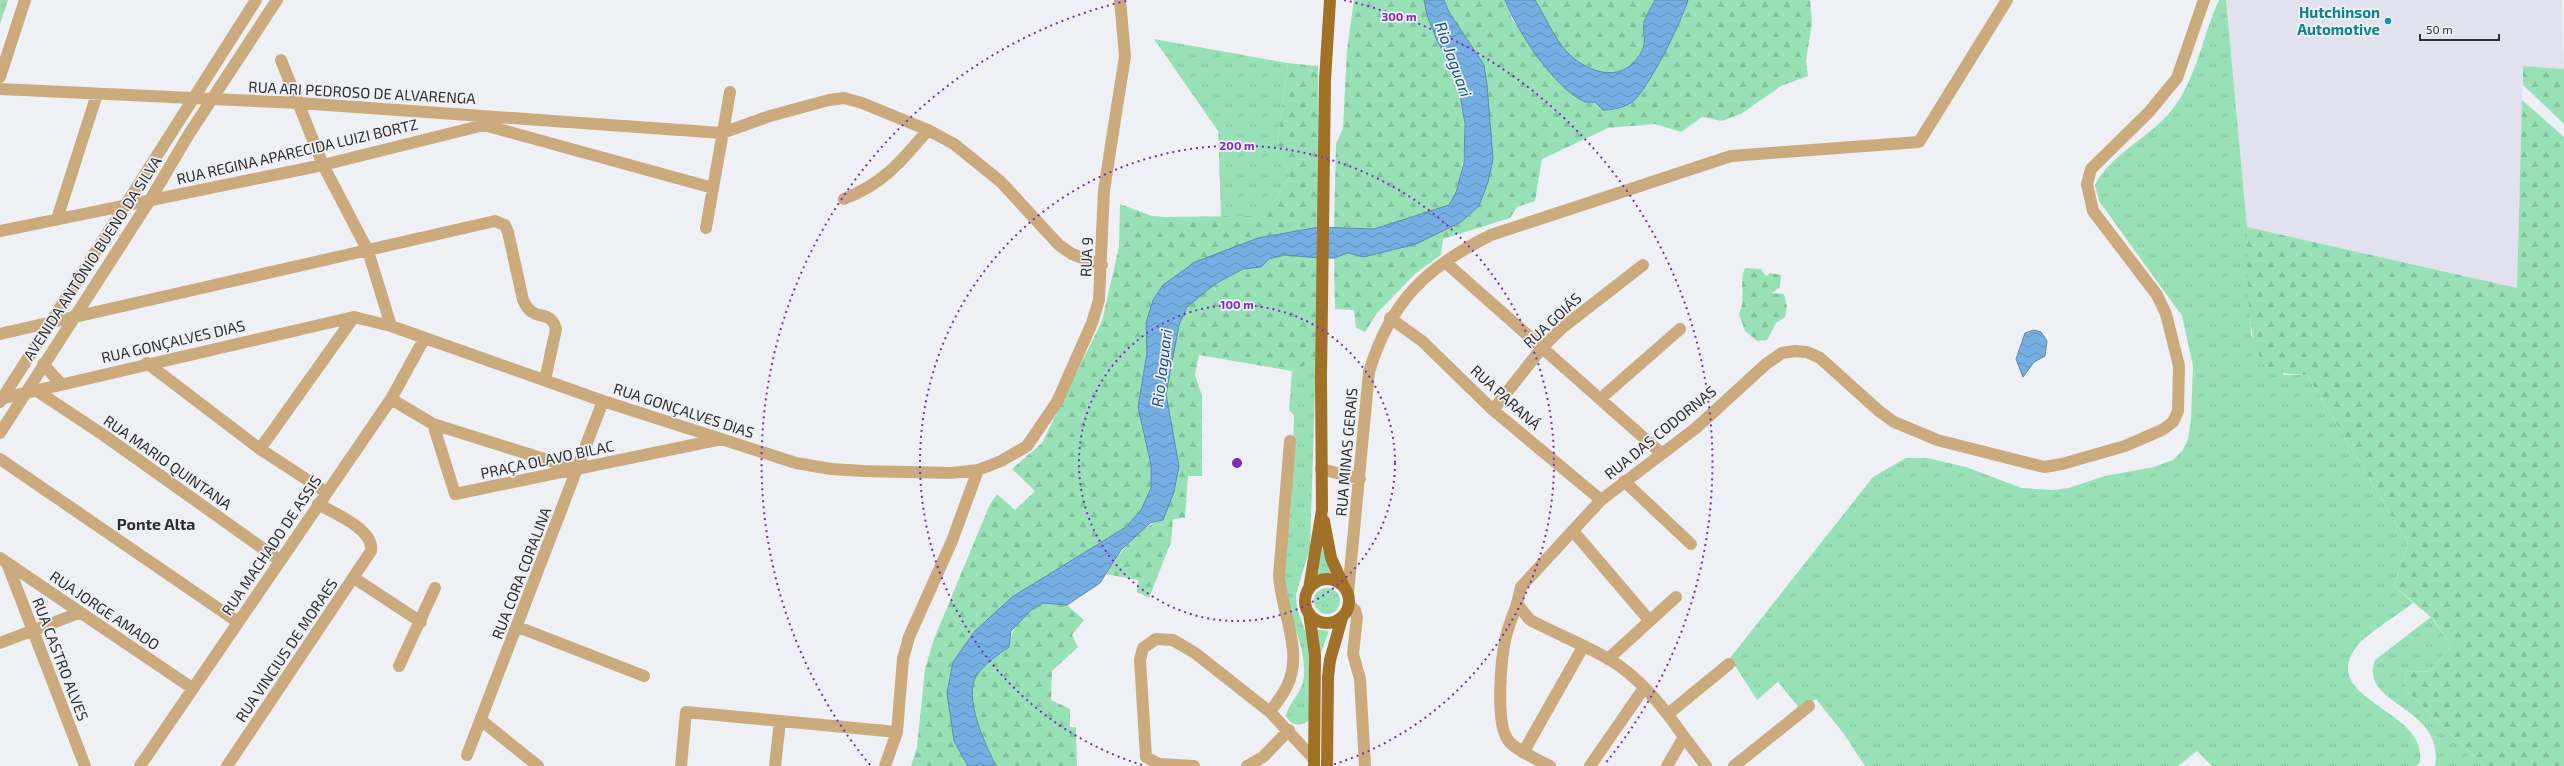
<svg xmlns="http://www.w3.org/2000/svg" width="2564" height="766" viewBox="0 0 2564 766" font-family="'Exo 2',sans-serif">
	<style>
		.built { fill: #e1e2ee }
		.grass { fill: url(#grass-tufts) }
		.forest { fill: url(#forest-firs) }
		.water { fill: url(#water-waves); stroke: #6089ae }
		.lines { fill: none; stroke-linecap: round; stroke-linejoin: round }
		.minor { stroke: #cbab7e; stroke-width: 12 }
		.tertiary { stroke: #cbab7e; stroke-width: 12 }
		.primary { stroke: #a07126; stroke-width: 12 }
		.ring { fill: none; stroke: #7b2cbf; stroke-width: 2; stroke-dasharray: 2 4 }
		.culture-dot { fill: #0f9aa8; stroke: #eff0f5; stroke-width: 1.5 }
		.labels { text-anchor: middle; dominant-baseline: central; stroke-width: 3.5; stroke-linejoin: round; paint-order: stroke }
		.culture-label { font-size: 15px; font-weight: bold; fill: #0d838f; stroke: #eff0f5; text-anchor: end }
		.street-label { font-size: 15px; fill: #2f2f31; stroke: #eff0f5 }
		.water-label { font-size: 16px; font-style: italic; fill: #115383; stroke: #eff0f5 }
		.neighbourhood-label { font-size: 16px; font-weight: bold; fill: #2f2f31; stroke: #eff0f5 }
		.centre { fill: #7b2cbf; stroke: #eff0f5; stroke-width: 2 }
		.ring-label { font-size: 12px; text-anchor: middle; font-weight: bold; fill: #7b2cbf; stroke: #eff0f5; stroke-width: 3.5; stroke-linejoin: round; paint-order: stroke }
	</style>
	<defs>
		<pattern id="grass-tufts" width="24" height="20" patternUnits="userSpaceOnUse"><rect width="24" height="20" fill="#98e1b7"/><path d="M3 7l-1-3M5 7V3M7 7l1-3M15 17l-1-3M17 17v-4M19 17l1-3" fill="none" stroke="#83c19e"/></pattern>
		<pattern id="forest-firs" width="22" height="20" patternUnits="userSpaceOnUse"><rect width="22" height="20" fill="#98e1b7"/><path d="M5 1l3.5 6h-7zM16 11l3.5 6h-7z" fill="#83c19e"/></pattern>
		<pattern id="water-waves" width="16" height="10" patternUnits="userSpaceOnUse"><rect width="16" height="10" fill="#75afe3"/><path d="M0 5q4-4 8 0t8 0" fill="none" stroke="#608fb9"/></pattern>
	</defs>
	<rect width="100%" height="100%" fill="#eff0f5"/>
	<path class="built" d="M2226,0h336l2,69 -41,-2 -6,221 -270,-61z"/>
	<path class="grass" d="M0,0h8l-8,24z
		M2219,0h7l21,227 4,108 33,40h23l101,168 -14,43 19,17c-14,11 -45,30 -56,43 -41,54 72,63 63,116l-3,4h-205l-15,-15 -19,15h-313l-21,-32 -28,-35 -16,10 -22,-27 -21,18 -27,-42 143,-181 33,-19h21l39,9 56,21 31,2 15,-2 37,-12 49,-9 19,-7 10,-10 5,-11 3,-20 2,-53 -11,-50 -83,-115 -4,-16c16,-31 54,-47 76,-74 26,-32 31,-75 48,-111z
		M1154,39l134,24 -11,83 13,30 -12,20 -17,21 -40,1 -3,-87z
		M1316,361l-6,187 -14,46 1,14 15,43 -2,68c-7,8 -19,8 -24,-3 3,-15 17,-23 18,-41 2,-31 -17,-60 -20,-91 -1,-22 4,-46 6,-67 3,-34 3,-67 4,-101l-5,-6 3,-39z
		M1322,539l12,34 -18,1z
		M1314 601a13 13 0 1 1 26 0a13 13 0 1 1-26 0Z
		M2431,617l20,28 -19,26 -26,1 -1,17 79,77h-49c10,-61 -77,-60 -60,-106z
		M1316,629l13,2 -10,27z"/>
	<path class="forest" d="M1354,0h70c5,30 18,43 31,69 3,6 3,16 5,23 7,39 8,77 -11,113l-75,24 -40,-2 2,-83 7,-16 4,-78z
		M1444,0h61l8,21 61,73 10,8h11l8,8h11l19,-8 50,-86 5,-16h122l2,22 -6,39 2,15 -27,10 -40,28 -19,7 -20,-4 -21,15 -26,-8 -47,4 -66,31 -7,42 -18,6 -7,11 -67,21 -2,16 -25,18 -38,39 -13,20 -9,-4 -2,-18 -19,-1 -1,-51 14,-5 16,4 97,-35 18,-16 9,-24 -4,-117 -35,-53z
		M1535,0h120c-3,7 -9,15 -11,22 -2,14 5,20 -6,35 -18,27 -52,15 -71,-5 -13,-14 -22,-36 -32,-52z
		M1288,63l30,3 1,161 -61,11 -112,85 1,30 -9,54 13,58v23l-10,22 -15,17 -114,70 -37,34 -21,110 14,25h-57l6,-19 8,-78 9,-30 56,-135 7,-10 18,16 20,-19 -23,-22 30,-26 60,-122 17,-74 1,-43 32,12 11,1 98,-1 17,-20 12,-20 -13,-30z
		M2523,66l41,3v55l-41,-39z
		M2522,100l42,37v629h-80l-79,-77 1,-17 26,-1 19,-26 -18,-26 -39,-33 14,-43 -101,-168c-15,-1 -32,0 -43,-12 -20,-22 -16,-105 -17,-136l270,61z
		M1285,255l34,3 -3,103 -24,10 -93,-16 -4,20 7,21v80h-14l-3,42 -12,1 -2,23 -22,56 -12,-6 1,-12 -32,-6c14,-21 31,-48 57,-54l16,-54 -13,-72 13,-69 8,-18 28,-23 28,-15 18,-2 8,-8z
		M1745,268l16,1 5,7 4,-3 11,2 -1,12 -8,6 12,1 3,13 -2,10 -9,6 -9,17 -10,1 -12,-10 -6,-17c8,-16 -1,-30 6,-46z
		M1043,603l24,2 17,15 -12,15 6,12 -26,24 -1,29 19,9v18h6l1,39h-81c-10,-20 -34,-70 -19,-91 8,-12 21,-20 32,-28 3,-23 14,-32 34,-44z"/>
	<path class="water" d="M1424,0h20l5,12 35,53 3,20 6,74 -5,23 -9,24 -18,16 -45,22 -52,13 -16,-4 -14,5h-15l-34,-3 -16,4 -8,8 -18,2 -28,15 -28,23 -8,18 -13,69 13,72 -5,26 -11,28 -13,3 -29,27 -21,33 -33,22 -24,-2 -13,8 -19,20 -2,16c-11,8 -24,16 -32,28 -15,21 9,71 19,91h-28l-14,-25 -7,-48 6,-31 22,-31 37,-34 114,-70 15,-17 10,-22v-23l-13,-58 9,-54 -1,-30 7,-23 10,-15 32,-23 63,-24 61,-11 55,2 75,-24 7,-13 8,-29 1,-39 -9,-54 -18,-27 -11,-28z
		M1505,0h30c10,16 19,38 32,52 19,20 53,32 71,5 11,-15 4,-21 6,-35 2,-7 8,-15 11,-22h33c-5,19 -41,92 -56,102 -9,6 -18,8 -29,8l-8,-8c-4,0 -9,1 -12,-1 -30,-15 -66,-70 -78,-101z
		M2034,330l7,2 6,9 -2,15 -11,6 -11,15 -7,-18 9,-26z"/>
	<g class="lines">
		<path class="minor" d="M281,60l42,105 45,86 23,75
			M0,89l299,14 423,30 48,-17 59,-16 15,-2 18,5 66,27 26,14 47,38 58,63 13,9 30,11
			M481,119l3,6 229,63
			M844,199c40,-16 57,-37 84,-69
			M57,219l40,-125
			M706,228l24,-136
			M0,231l323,-66 161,-40
			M1445,262l216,191
			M1390,318l32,23 71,69 108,90
			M0,334l495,-113 10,4 3,7 15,68c11,25 27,7 33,29l-11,51
			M147,363l113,86 66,43
			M43,364l18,20
			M37,391l65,43 177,126
			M0,399l354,-82 37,9 212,75 193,62 35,6 32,2 88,2 27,-3 23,-9 26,-15 30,-44 35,-79 7,-23 5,-110 21,-134 -5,-56
			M391,399l42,25 143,45
			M1600,399l80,-70
			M1493,410l48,-61 21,-21 81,-63
			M433,424l22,70 262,-54
			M260,449l94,-132
			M0,459l238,163
			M1321,469l39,10
			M1624,481l67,63
			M1573,531l76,89
			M0,558l192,130
			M7,563l78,203
			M354,578l67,44
			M1348,593l21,-221c21,-70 57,-105 122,-137l240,-79 188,-14 88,-142
			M1517,604c-4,11 -8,21 -11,32 -5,22 -11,86 2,104 8,11 29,19 42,26
			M518,627l126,49
			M0,643l79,-30
			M1608,659l68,-62
			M399,666l36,-78
			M1270,712c6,-9 13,-17 17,-26 17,-34 -6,-75 -8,-110l11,-135
			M1668,714l61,-50
			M482,721l56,45
			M1684,737l22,29
			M1524,751l59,-104
			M467,755l136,-354
			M140,766l251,-367 33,-60
			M227,766l144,-215c4,-21 -37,-38 -53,-47
			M681,766l5,-54 211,20
			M775,766l5,-45
			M885,766l12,-34 6,-73 6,-22 43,-96 26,-71
			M1194,766l-35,-2 -13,-7 -6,-97 3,-12 13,-9 17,1 22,13 75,59 44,47
			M1247,766l16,-9 26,-27
			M1590,766l54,-78
			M1734,766l75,-60"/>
		<path class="tertiary" d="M0,77l25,-77
			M0,402l256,-402
			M0,433l150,-233 39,-66 88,-134
			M1349,605l6,5 2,7 -4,37 7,25 5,87
			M1667,766l17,-29c-20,-29 -45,-61 -77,-79 -25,-14 -52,-25 -77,-38l-13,-16 4,-17 80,-87 95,-72 70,-64 16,-11 13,-2 12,1 13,6 59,53 15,11 22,9 21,9 107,27 18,-3 63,-18 37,-16 11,-8 5,-11 1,-45 -13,-52 -9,-19 -64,-84 -6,-27 4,-15 58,-57 28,-34 27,-78"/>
		<path class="primary" d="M1324,521l7,37 13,29
			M1305 601a22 22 0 1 1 44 0a22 22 0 1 1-44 0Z
			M1309,589l13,-79 -1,-133 4,-297 5,-80
			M1309,613l6,42 -1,111
			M1327,766l1,-89 2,-17 12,-42"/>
	</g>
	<g class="ring">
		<circle cx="1237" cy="463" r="158"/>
		<path d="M1142 765A317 317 0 1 1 1332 765"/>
		<path d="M870 765A475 475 0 0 1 1130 0M1344 0A475 475 0 0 1 1604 765"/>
	</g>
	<circle class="culture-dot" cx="2388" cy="21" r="4"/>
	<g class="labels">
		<g class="culture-label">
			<text x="2380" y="12">Hutchinson<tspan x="2380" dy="17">Automotive</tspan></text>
		</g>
		<g class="street-label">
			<text transform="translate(362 92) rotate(3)">RUA ARI PEDROSO DE ALVARENGA</text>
			<text transform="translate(297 151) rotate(-13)">RUA REGINA APARECIDA LUIZI BORTZ</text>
			<text transform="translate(1086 257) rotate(-87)">RUA 9</text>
			<text transform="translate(92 258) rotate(-57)">AVENIDA ANTÔNIO BUENO DA SILVA</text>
			<text transform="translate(1552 320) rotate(-43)">RUA GOIÁS</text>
			<text transform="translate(173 341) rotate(-13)">RUA GONÇALVES DIAS</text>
			<text transform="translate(1506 397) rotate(42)">RUA PARANÁ</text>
			<text transform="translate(684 410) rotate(18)">RUA GONÇALVES DIAS</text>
			<text transform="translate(1660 432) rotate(-39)">RUA DAS CODORNAS</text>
			<text transform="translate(1346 452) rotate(-85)">RUA MINAS GERAIS</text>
			<text transform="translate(547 459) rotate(-12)">PRAÇA OLAVO BILAC</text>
			<text transform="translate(168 462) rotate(35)">RUA MARIO QUINTANA</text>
			<text transform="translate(271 545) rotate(-56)">RUA MACHADO DE ASSIS</text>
			<text transform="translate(521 573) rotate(-69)">RUA CORA CORALINA</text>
			<text transform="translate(105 610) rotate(34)">RUA JORGE AMADO</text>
			<text transform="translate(286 650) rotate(-56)">RUA VINCIUS DE MORAES</text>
			<text transform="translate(61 659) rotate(69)">RUA CASTRO ALVES</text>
		</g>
		<g class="water-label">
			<text transform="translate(1454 59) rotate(70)">Rio Jaguari</text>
			<text transform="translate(1161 368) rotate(-83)">Rio Jaguari</text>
		</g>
		<g class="neighbourhood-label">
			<text x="156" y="523">Ponte Alta</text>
		</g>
	</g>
	<circle cx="1237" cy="463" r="6" class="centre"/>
	<g class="ring-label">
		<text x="1399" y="21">300 m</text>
		<text x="1237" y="150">200 m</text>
		<text x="1237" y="309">100 m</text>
	</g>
	<path d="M2420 34v6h79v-6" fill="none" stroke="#2f2f31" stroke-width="2"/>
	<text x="2426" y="34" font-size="12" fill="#2f2f31" stroke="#eff0f5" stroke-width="3" paint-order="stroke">50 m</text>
</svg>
